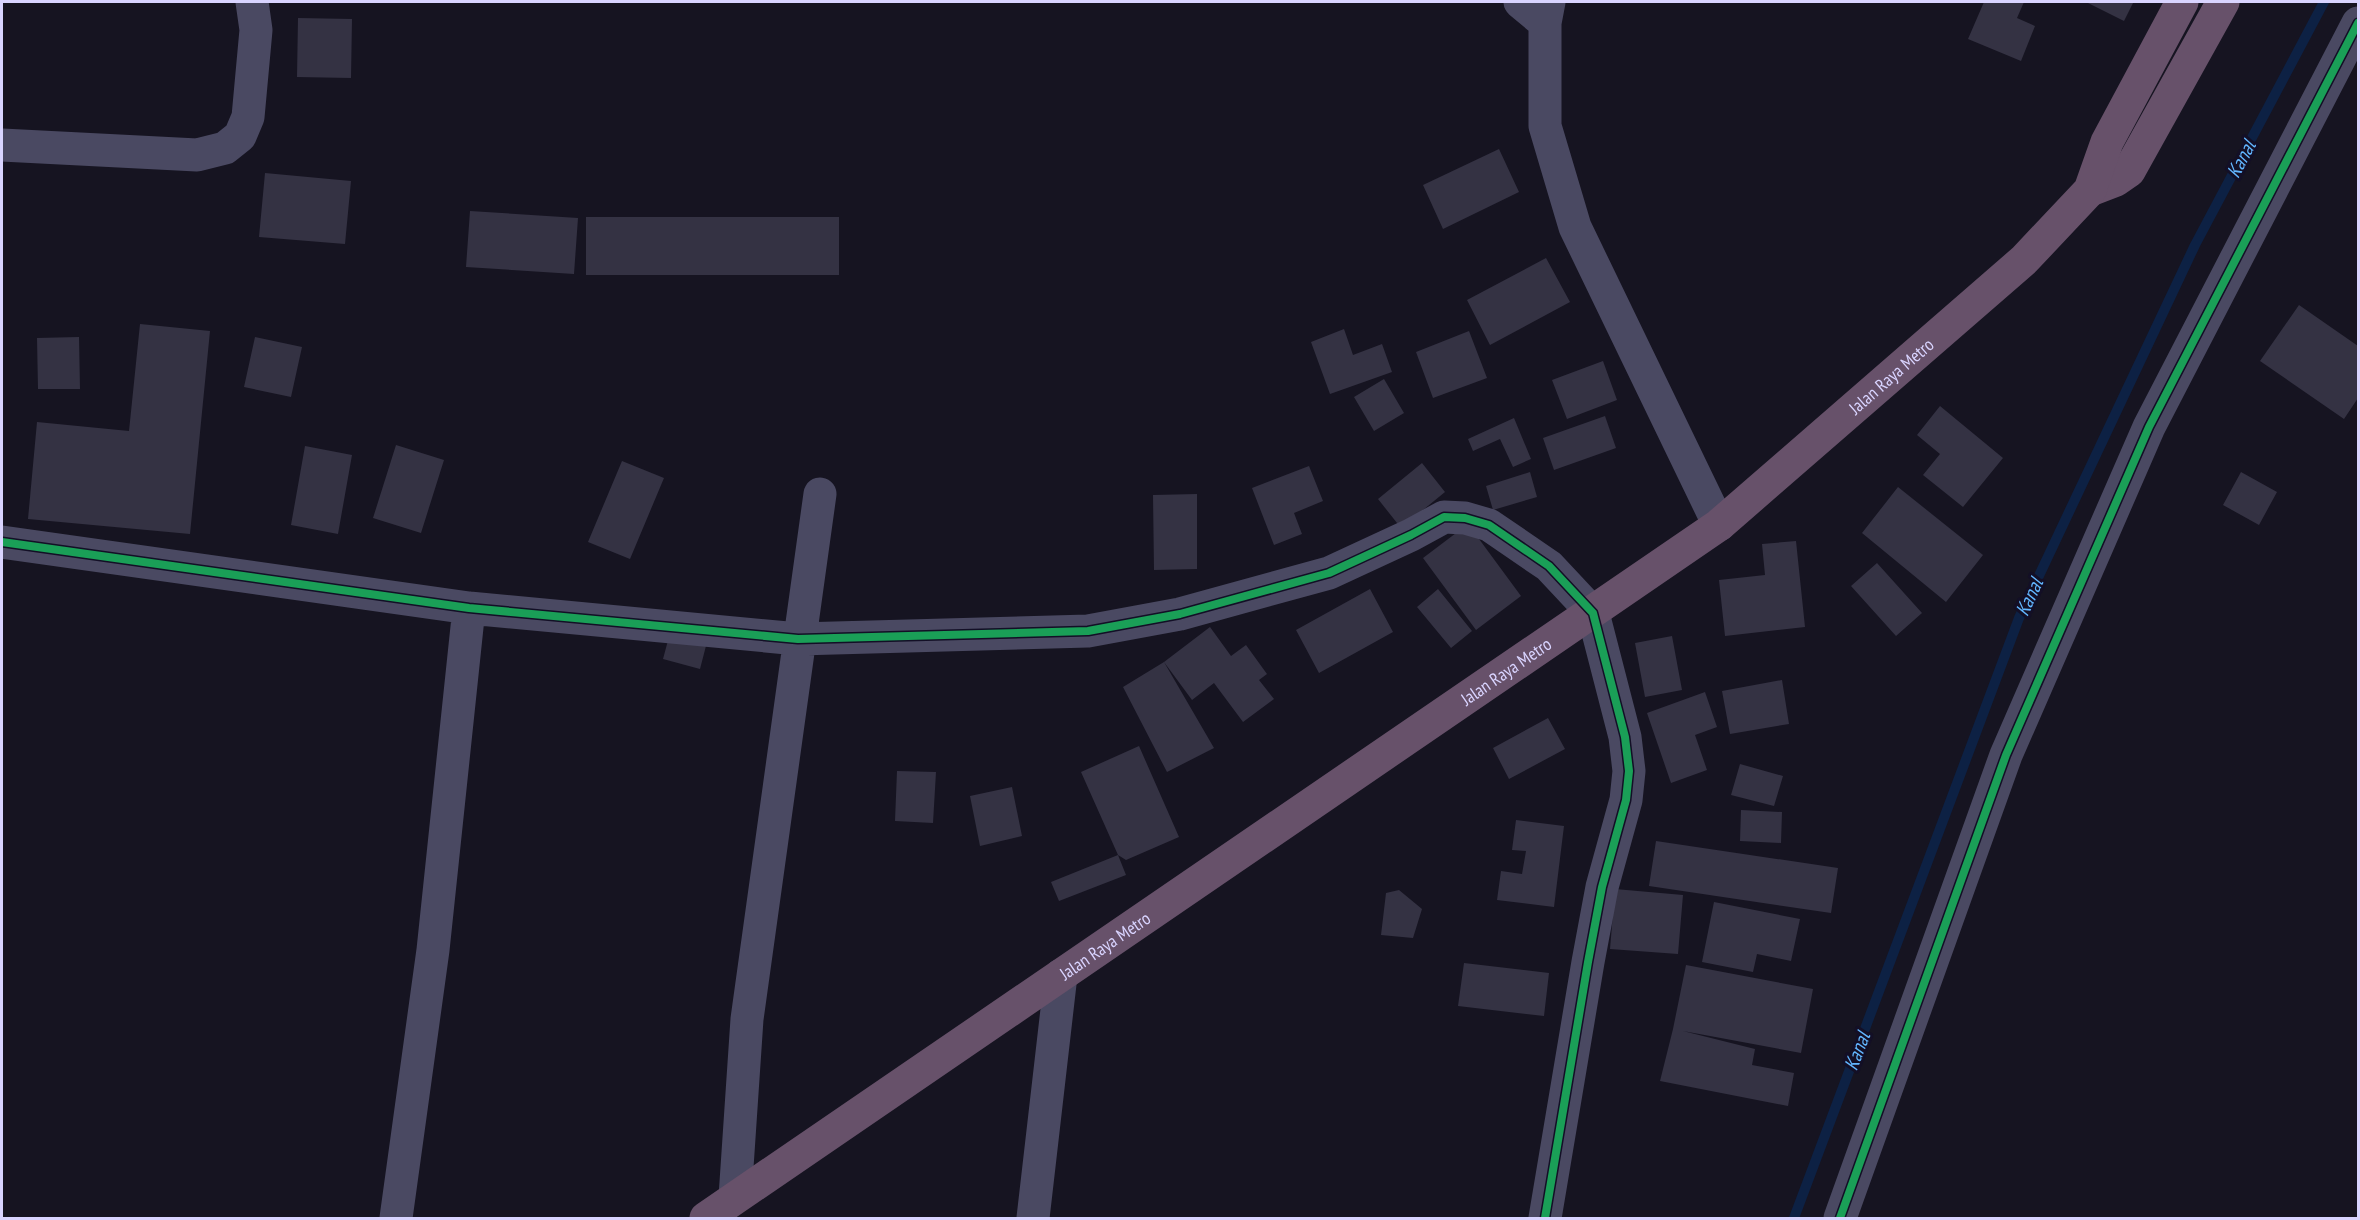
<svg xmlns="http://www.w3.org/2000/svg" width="2360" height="1220" viewBox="0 0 2360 1220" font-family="'PT Sans Narrow',sans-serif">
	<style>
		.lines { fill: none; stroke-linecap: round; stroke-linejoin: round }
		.stream { stroke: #0d2144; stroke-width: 10 }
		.building { fill: #343243 }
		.minor { stroke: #4a4962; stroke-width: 33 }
		.highway { stroke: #67516a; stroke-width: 33 }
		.cycleway-casing { stroke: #130f26; stroke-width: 11 }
		.cycleway { stroke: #1a9f57; stroke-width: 8 }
		.labels { text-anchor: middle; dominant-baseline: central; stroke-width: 6; stroke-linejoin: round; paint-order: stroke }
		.street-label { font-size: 18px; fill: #d9d4ff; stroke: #130f26 }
		.water-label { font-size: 20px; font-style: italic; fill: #62b6ff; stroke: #130f26 }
	</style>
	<rect width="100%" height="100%" fill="#161421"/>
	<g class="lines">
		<path class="stream" d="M1794,1218l225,-600 176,-373 129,-243"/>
	</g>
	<path class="building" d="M1984,2h40l-7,16 18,8 -14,35 -53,-22z
		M2086,2h43l4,1 -9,18z
		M298,18l54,1 -1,59 -54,-1z
		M1499,149l20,43 -76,37 -20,-44z
		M265,173l86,8 -6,63 -86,-7z
		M470,211l108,7 -4,56 -108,-7z
		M586,217h253v58h-253z
		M1546,258l24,44 -80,43 -23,-45z
		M2299,305l59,41v52l-14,21 -84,-58z
		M140,324l70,7 -20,203 -162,-15 9,-97 92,9z
		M1344,329l9,26 29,-11 10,28 -62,22 -19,-52z
		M1469,331l18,47 -54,20 -17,-46z
		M79,337l1,52h-42l-1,-51z
		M255,337l47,10 -11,50 -47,-10z
		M1603,361l14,39 -50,19 -15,-39z
		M1384,379l20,34 -30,18 -20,-34z
		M1940,406l63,52 -40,49 -40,-32 17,-21 -23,-19z
		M1605,416l11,32 -62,22 -11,-32z
		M1514,418l17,41 -18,8 -13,-28 -27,12 -5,-12z
		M396,445l48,15 -23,73 -48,-15z
		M305,446l47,9 -14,79 -47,-9z
		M622,461l42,17 -34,81 -42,-17z
		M1422,463l23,29 -44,36 -23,-29z
		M1309,466l14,35 -29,12 8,21 -28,11 -22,-57z
		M1530,472l7,25 -44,13 -7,-24z
		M2241,472l36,20 -18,33 -36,-20z
		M1898,487l85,68 -37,47 -84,-69z
		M1197,494v75l-43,1 -1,-75z
		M1468,524l53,72 -45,34 -53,-72z
		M1796,541l9,86 -80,9 -6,-56 46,-5 -3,-31z
		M1877,563l45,50 -26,23 -45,-50z
		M1370,589l23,43 -74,41 -23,-43z
		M1438,589l34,42 -21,17 -34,-41z
		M1210,627l21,29 15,-11 21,29 -8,6 15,19 -31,23 -29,-39 -22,17 -28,-38 50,86 -47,24 -44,-85 41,-25z
		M670,633l37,9 -7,27 -37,-10z
		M1672,636l10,54 -37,7 -10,-54z
		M1782,680l7,44 -59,10 -8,-43z
		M1705,692l12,35 -22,8 12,35 -36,13 -24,-70z
		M1548,718l17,31 -56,30 -16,-31z
		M1139,746l40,91 -53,23 -8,-5 -37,-83z
		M1740,764l43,12 -9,30 -43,-11z
		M897,771l39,1 -3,51 -38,-2z
		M1012,787l10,49 -42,10 -10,-50z
		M1741,810l41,2 -1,31 -41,-2z
		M1516,820l48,6 -10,81 -57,-7 4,-29 21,3 4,-23 -14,-1z
		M1656,841l182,27 -7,45 -182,-27z
		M1118,855l8,20 -67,26 -8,-19z
		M1615,889l68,6 -5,59 -68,-5z
		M1399,890l23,19 -9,29 -32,-3 5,-42z
		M1714,902l86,17 -9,42 -34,-7 -4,18 -51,-10z
		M1464,963l85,10 -5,43 -86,-10z
		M1686,965l127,24 -12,64 -118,-22 72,18 -3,16 42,8 -6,33 -128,-25 13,-52z"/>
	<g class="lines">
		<path class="minor" d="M1520,2l25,21
			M1549,2l-4,21v103l30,101 144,298
			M2,145l195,10 28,-7 15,-12 8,-19 8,-87 -4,-28
			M2,542l467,66 329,31 290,-8 92,-17 149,-41 82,-38 33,-18 21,1 24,7 60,41 44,47 32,124 4,34 -3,29 -24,87 -14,75 -43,256
			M735,1197l12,-178 73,-525
			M396,1218l37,-268 36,-342
			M1033,1218l28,-243
			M1840,1218l166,-463 143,-328 209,-404"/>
		<g class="highway">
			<path d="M2090,190l26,-10 13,-9 94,-169"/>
			<path id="s1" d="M706,1218l1013,-693 305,-265 66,-70 17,-48 75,-140"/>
		</g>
		<defs>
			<path id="cycleway" d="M2,542l467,66 329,31 290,-8 92,-17 149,-41 82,-38 33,-18 21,1 24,7 60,41 44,47 32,124 4,34 -3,29 -24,87 -14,75 -43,256
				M1840,1218l166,-463 143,-328 209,-404"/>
		</defs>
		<use href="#cycleway" class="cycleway-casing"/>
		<use href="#cycleway" class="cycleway"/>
	</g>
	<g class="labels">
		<g class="street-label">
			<text stroke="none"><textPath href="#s1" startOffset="1455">Jalan Raya Metro</textPath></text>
			<text stroke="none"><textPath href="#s1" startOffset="969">Jalan Raya Metro</textPath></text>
			<text stroke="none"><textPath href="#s1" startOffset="483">Jalan Raya Metro</textPath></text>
		</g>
		<g class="water-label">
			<text transform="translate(2241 159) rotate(-62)">Kanal</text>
			<text transform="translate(2029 597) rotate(-65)">Kanal</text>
			<text transform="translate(1857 1051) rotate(-69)">Kanal</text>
		</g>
	</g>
	<rect width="2360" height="1220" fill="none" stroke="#d9d4ff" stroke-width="6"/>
</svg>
